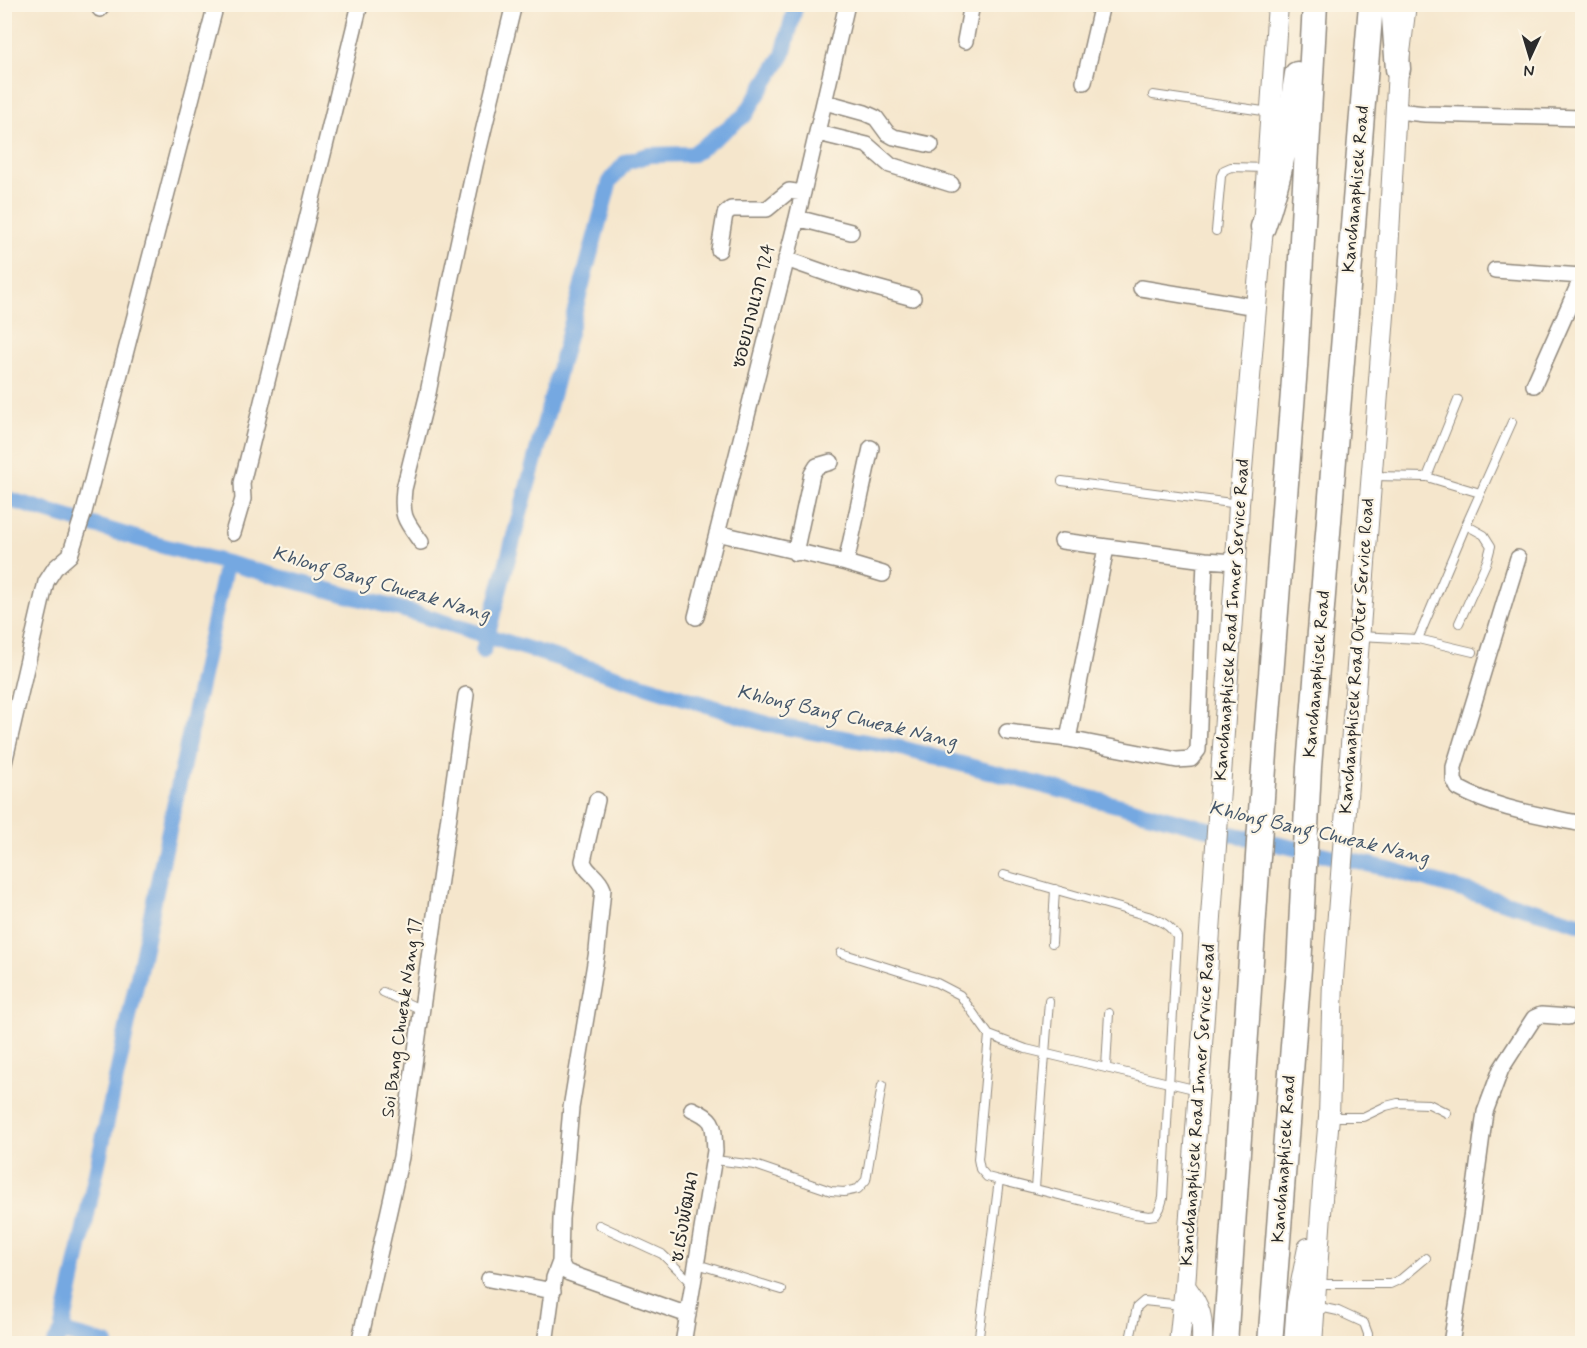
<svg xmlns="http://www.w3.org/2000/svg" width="1587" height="1348" viewBox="0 0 1587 1348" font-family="Mynerve,'Playpen Sans Thai',sans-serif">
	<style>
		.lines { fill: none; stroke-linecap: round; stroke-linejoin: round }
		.canal { stroke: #75a8e1; stroke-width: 16 }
		.service-casing { stroke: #90887c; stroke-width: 10 }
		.minor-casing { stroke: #90887c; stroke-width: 18 }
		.secondary-casing { stroke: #90887c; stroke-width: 22 }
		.trunk-casing { stroke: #90887c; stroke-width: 27 }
		.service { stroke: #fff; stroke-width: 8 }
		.minor { stroke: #fff; stroke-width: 15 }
		.secondary { stroke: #fff; stroke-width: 20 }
		.trunk { stroke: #fff; stroke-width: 24 }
		.labels { text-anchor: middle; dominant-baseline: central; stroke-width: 4.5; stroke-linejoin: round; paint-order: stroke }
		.street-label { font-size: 18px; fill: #2b2b2b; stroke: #fcf5e5 }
		.water-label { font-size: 20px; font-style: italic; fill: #45576b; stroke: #fcf5e5 }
	</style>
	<rect width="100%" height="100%" fill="#fcf5e5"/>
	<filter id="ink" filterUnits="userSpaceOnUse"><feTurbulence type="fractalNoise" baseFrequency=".0167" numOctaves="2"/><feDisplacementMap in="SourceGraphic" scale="12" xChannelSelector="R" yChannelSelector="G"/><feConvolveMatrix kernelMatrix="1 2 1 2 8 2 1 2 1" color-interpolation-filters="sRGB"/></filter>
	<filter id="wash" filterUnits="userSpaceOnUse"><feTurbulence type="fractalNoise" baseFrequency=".008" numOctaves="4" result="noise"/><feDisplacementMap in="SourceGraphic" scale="24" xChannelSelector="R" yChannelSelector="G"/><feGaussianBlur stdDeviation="1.35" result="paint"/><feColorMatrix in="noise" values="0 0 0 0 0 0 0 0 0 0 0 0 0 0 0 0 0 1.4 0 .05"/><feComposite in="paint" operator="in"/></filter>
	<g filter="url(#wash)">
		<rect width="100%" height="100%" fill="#f5e6cc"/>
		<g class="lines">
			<path class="canal" d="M4,498l155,47 252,67 356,112 134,24 303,80 181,40 197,56
				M483,651l127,-470 16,-19 23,-7 44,-1 52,-39 38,-60 13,-51
				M62,1332l44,12
				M54,1344l8,-12 164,-769"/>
		</g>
	</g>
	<g filter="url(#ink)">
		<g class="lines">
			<defs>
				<path id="service" d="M1153,95l117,17
					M1216,231l5,-55 3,-6 7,-3 34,1
					M1373,476l54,1 53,16
					M1427,477l31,-77
					M1062,481l177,23
					M1459,623l28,-62 4,-15 -7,-11 -18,-10
					M1359,636l59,3 55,13
					M1418,639l48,-114 46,-103
					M1052,943l3,-54
					M841,953l96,30 23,12 29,40 37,14 172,41
					M383,992l39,18
					M989,1035l-11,124 2,10 7,8 148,37 14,2 7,-1 4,-7 3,-10 14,-261c-7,-12 -16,-16 -29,-21l-144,-41
					M1106,1068l3,-55
					M1331,1117h32l23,-11 12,-3 31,1 18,9
					M715,1160l40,5 76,26 13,1 14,-3 8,-9 16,-95
					M1035,1188l14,-187
					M599,1225l63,29 31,30
					M697,1264l85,26
					M1316,1284h74l11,-5 25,-21
					M1315,1306l23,5 26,12 4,11v10
					M978,1344l21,-164
					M1129,1344l8,-37 7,-6 38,4"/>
				<path id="minor" d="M100,9l1,-5
					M965,41l7,-37
					M1084,82l18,-78
					M825,102l40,11 11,5 11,15 7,4 37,8
					M1397,111l28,3 157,4
					M818,133l49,12 23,20 61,19
					M797,218l54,14
					M719,250l6,-36 6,-5h36l22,-18 14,2
					M786,259l54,19 73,20
					M1495,270l87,6
					M1141,288l115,19
					M1534,385l48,-108
					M233,533l10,-34 -1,-16 118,-479
					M717,533l129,30 37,11
					M1062,541l143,19
					M421,542c-16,-22 -20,-25 -17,-53l24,-96 22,-112 25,-116 39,-161
					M795,553l17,-79 5,-8 14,-4
					M1518,558l-64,209v13l4,8c38,21 82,27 124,36
					M846,563l25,-115
					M696,617l101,-399 50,-214
					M1007,732l61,7 109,21 14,-1 7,-9 7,-190 31,2
					M1068,739l38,-191
					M4,763l42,-181 9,-14 15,-13 14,-43 132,-508
					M597,800l-14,61c3,12 15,14 20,28l-6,62 -26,157 -10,111 -1,43 5,9 4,2 119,42
					M489,1279l64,12
					M359,1344l42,-187 65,-462
					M545,1344l9,-66 6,-16
					M683,1344l32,-193c-2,-26 2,-31 -23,-42
					M1451,1344l20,-126 14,-106 16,-43 33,-51 7,-3 27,2"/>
				<path id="secondary" d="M1185,1286c16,22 18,30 17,58
					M1179,1344l6,-58 51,-724 3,-58 24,-277 15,-223
					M1294,1344l3,-41 11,-55
					M1312,1344l11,-160 6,-67 4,-138 53,-690 12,-220 8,-65"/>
				<path id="trunk" d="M1393,4l5,65
					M1263,227c18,-51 26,-101 34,-153
					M1225,1344l40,-591 30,-386 20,-363
					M1270,1344l29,-376 10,-201 62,-763"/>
			</defs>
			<use href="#service" class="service-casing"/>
			<use href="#minor" class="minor-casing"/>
			<use href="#secondary" class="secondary-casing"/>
			<use href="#trunk" class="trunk-casing"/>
			<use href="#service" class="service"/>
			<use href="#minor" class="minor"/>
			<use href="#secondary" class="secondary"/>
			<use href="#trunk" class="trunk"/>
		</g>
	</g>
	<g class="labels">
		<g class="street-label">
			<text transform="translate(1356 189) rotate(-85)">Kanchanaphisek Road</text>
			<text transform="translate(754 306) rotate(-76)">ซอยบางแวก 124</text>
			<text transform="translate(1232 620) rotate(-86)">Kanchanaphisek Road Inner Service Road</text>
			<text transform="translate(1357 656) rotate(-86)">Kanchanaphisek Road Outer Service Road</text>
			<text transform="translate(1317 674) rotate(-85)">Kanchanaphisek Road</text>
			<text transform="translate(402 1018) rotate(-82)">Soi Bang Chueak Nang 17</text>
			<text transform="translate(1198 1105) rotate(-86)">Kanchanaphisek Road Inner Service Road</text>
			<text transform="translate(1284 1159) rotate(-86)">Kanchanaphisek Road</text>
			<text transform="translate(685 1217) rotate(-80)">ซ.เร่งพัฒนา</text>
		</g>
		<g class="water-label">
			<text transform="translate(381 584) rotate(16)">Khlong Bang Chueak Nang</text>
			<text transform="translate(847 717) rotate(13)">Khlong Bang Chueak Nang</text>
			<text transform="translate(1319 833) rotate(13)">Khlong Bang Chueak Nang</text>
		</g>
	</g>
	<rect width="1587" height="1348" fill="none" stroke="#fcf5e5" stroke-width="24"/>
	<g transform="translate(1530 57) rotate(184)" stroke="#fcf5e5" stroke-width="4.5" paint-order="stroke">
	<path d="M0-4.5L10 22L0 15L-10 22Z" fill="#2b2b2b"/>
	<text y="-9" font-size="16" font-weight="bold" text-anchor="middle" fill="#2b2b2b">N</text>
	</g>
</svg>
